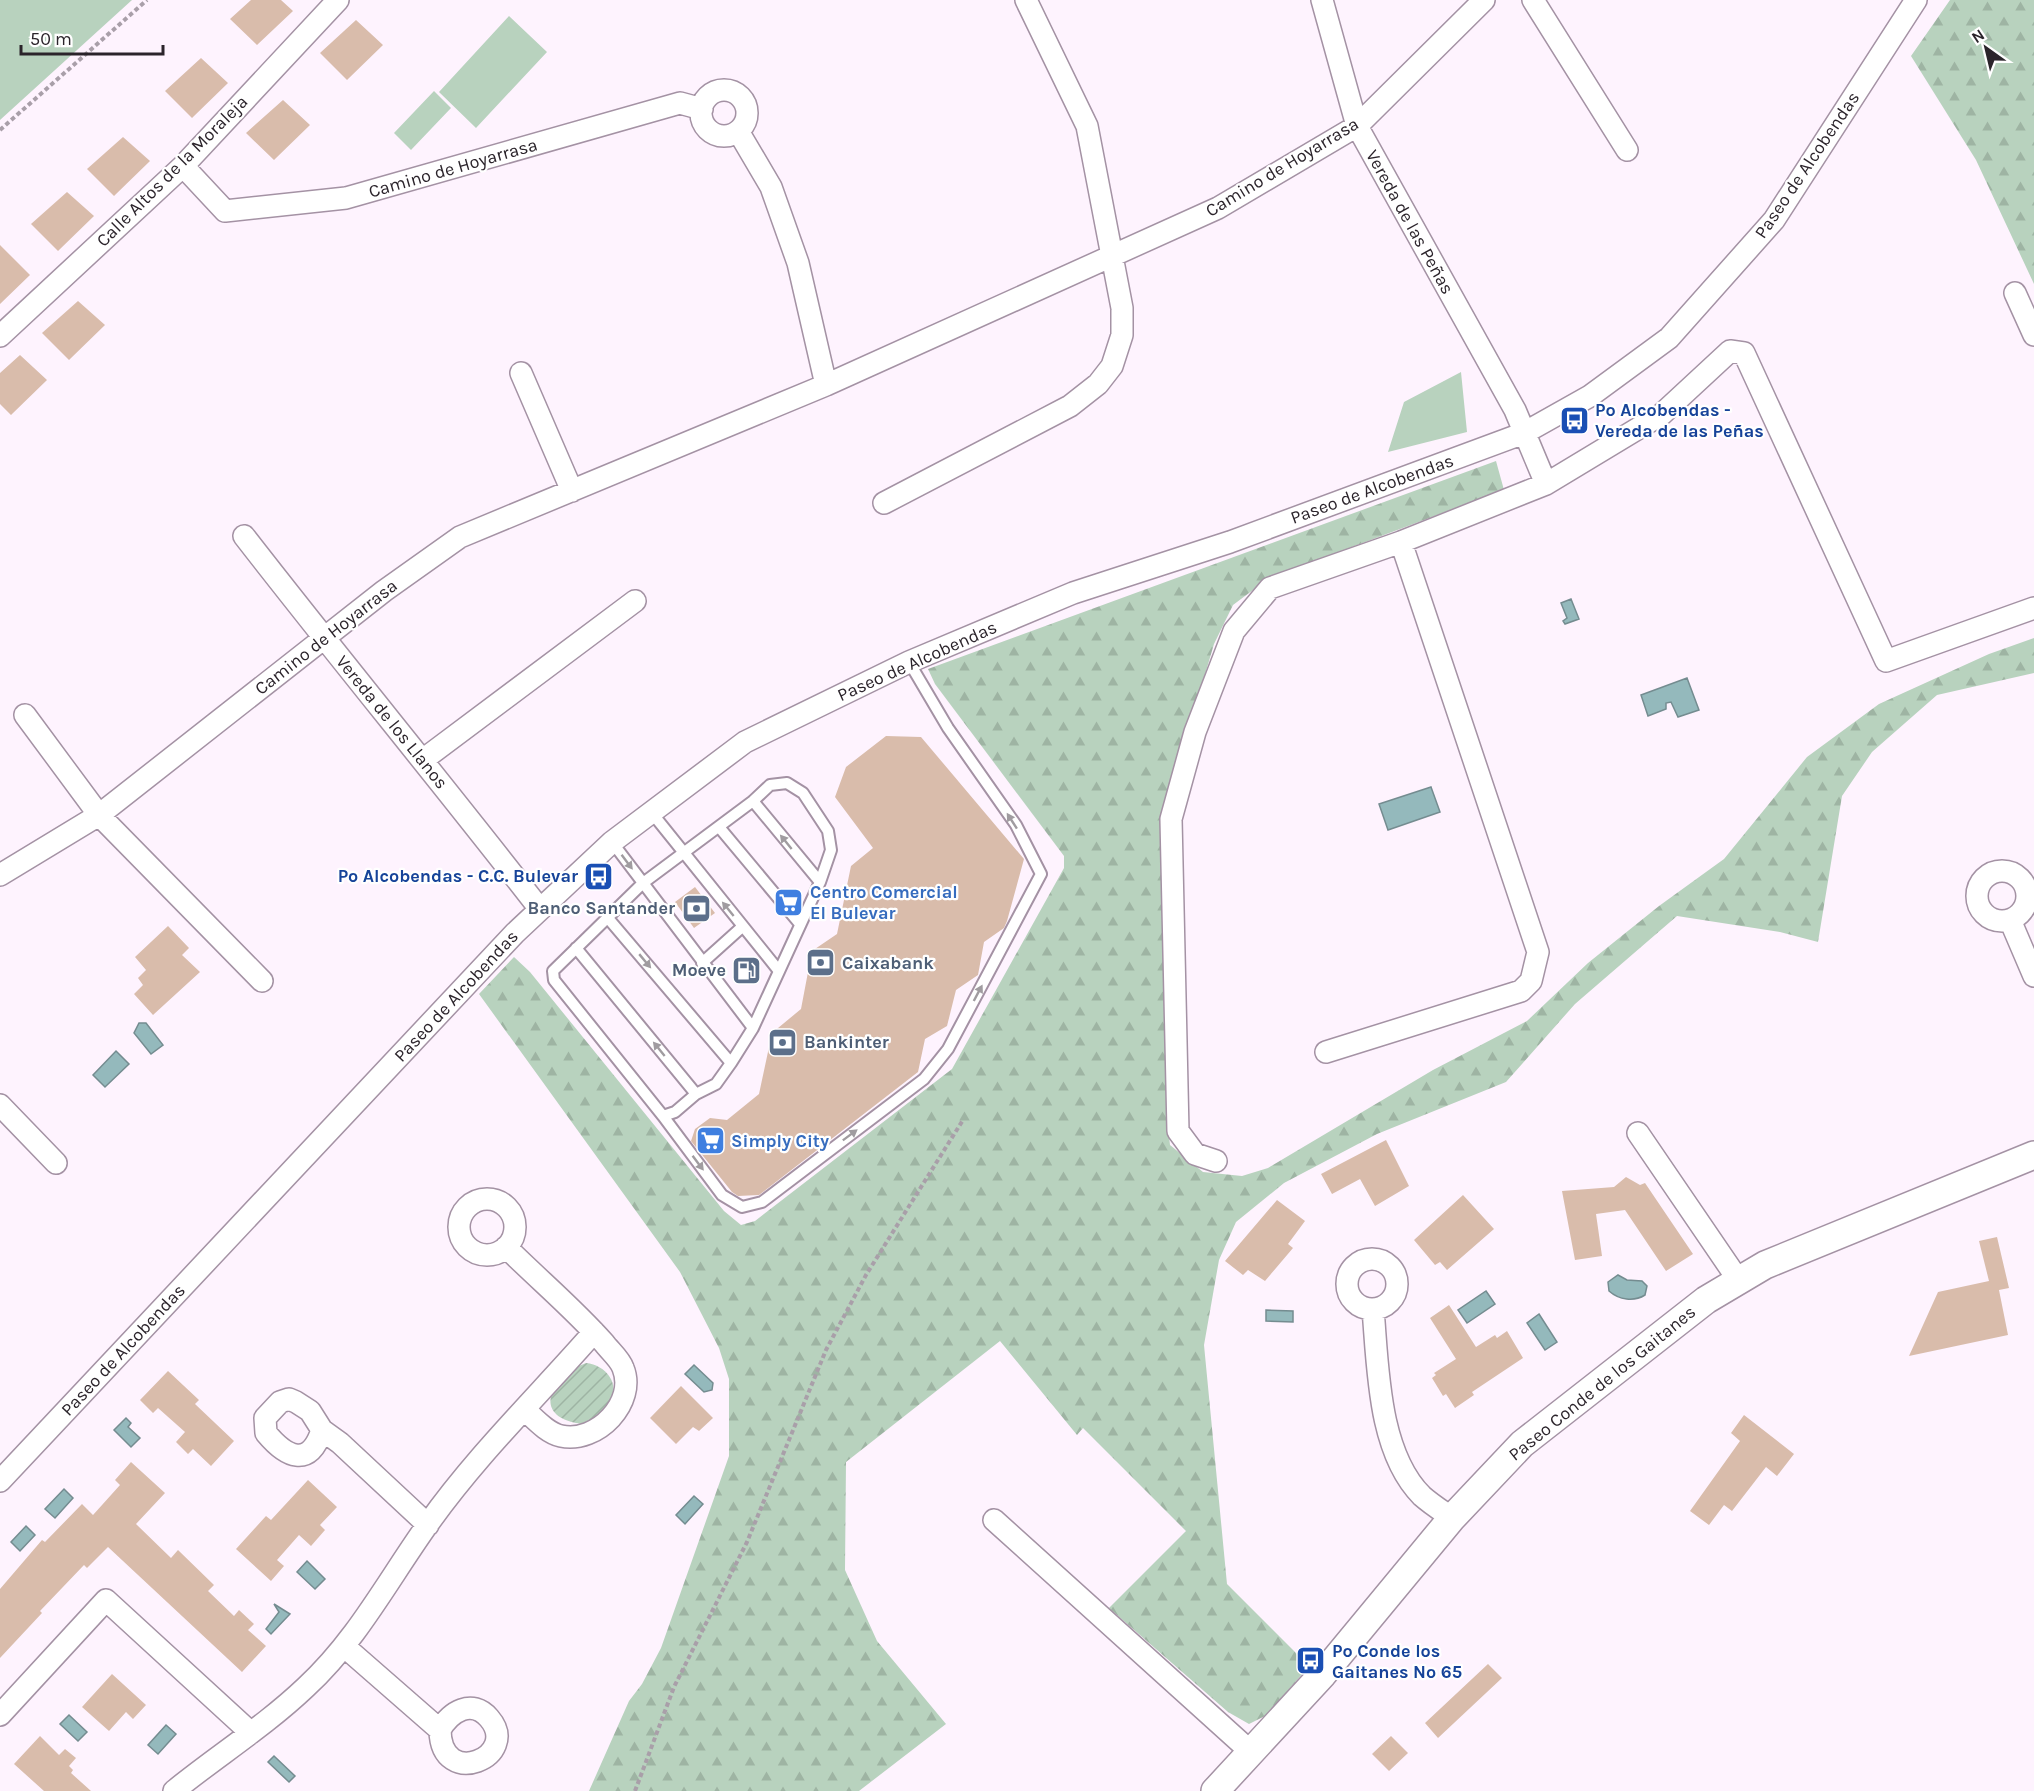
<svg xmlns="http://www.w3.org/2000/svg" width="2034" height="1791" viewBox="0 0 2034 1791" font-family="Karla,sans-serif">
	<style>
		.green { fill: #b8d2be }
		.forest { fill: url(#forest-firs) }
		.garden { fill: url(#garden-furrows) }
		.water { fill: #94b9bc; stroke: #748c90; stroke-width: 1.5 }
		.building { fill: #d9bcab }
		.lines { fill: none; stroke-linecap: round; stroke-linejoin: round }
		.service-casing { stroke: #a492a4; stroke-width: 14 }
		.minor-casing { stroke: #a492a4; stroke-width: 24 }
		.tertiary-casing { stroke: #a492a4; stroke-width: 30 }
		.path { stroke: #a99fa9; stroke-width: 4; stroke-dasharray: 4.5 3; stroke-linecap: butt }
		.service { stroke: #fff; stroke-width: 10 }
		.minor { stroke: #fff; stroke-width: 21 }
		.tertiary { stroke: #fff; stroke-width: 27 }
		.oneway { fill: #a09ca0 }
		.labels { text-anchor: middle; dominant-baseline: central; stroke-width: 4.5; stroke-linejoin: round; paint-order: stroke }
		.street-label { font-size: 18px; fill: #2b242b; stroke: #fff }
		.transit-label { font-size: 18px; font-weight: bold; fill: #164399; stroke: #fff; text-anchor: start }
		.shop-label { font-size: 18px; font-weight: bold; fill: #366cbe; stroke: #fff; text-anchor: start }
		.service-label { font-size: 18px; font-weight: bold; fill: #4e5e75; stroke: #fff; text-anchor: end }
	</style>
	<defs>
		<pattern id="forest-firs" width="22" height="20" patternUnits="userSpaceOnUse" patternTransform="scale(1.5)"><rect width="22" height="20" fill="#b8d2be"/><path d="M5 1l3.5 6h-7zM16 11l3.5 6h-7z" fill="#9eb4a3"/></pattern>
		<pattern id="garden-furrows" width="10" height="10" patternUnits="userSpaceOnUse" patternTransform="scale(1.5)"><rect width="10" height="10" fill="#b8d2be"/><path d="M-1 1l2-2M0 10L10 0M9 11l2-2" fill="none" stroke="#9eb4a3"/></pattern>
	</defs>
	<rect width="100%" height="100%" fill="#fef3fe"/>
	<path class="green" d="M0,0h132l-132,120z
		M509,16l38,36 -71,76 -37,-36z
		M434,91l17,17 -40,42 -17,-17z
		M1461,372l6,60 -79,20 16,-50z"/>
	<path class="forest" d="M1950,0h84v284l-58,-124 -65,-104z
		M1496,461l8,29 -235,88 -36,27 -19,39 -51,173 4,302 3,26 33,27 39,4 26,-8 165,-98 94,-49 61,-58 71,-57 65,-47 83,-102 72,-53 110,-50 45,-16v35l-97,22 -65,57 -30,44 -24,146 -38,-10 -103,-16 -102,88 -69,78 -129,52 -93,49 -48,39 -17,38 -15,85 23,239 82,82 -42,49 -18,9 -21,-12 -119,-104 77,-77 -103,-103 -6,7 -77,-94 -154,121 -1,108 32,71 69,83 -87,67h-270l40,-90 13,-17 19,-36 68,-192v-77l-10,-31 -39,-76 -201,-278 35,-37 16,15 194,239 17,14 14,-4 197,-152 112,-201v-12l-129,-172 -7,-15z"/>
	<path class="garden" d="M586,1363c20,2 35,21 24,40 -6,10 -17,16 -26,21 -53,-5 -36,-46 2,-61z"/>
	<path class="water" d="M1571,599l8,20 -14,5 -2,-3 4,-3 -6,-15z
		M1687,678l12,32 -21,7 -7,-15 -5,1v6l-18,7 -7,-21z
		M1431,787l9,25 -52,18 -9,-26z
		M139,1023h7l17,22 -12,9 -17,-21z
		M116,1051l13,13 -24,23 -12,-12z
		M1618,1275l9,5 15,1 5,5 -2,9c-11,7 -26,5 -36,-4l-1,-9z
		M1486,1291l9,13 -28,19 -9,-13z
		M1266,1310l27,1v11l-27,-1z
		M1539,1314l18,28 -12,8 -18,-27z
		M694,1365l19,18 -1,7 -8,2 -19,-18z
		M126,1418l5,5 -3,4 12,11 -9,9 -17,-17z
		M64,1489l9,9 -18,20 -10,-9z
		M694,1496l9,8 -18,20 -9,-9z
		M26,1526l9,9 -15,16 -9,-9z
		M307,1561l18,18 -10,10 -18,-17z
		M274,1604l16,10 -19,20 -5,-5 13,-17z
		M69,1715l18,17 -9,9 -18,-17z
		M166,1725l10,9 -18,20 -10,-9z
		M274,1756l21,20 -6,6 -21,-20z"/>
	<path class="building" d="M251,0h30l12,11 -36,34 -27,-26z
		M356,20l27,25 -36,35 -27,-27z
		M201,58l27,25 -36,35 -27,-27z
		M283,100l27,25 -36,35 -28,-27z
		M123,137l27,24 -36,35 -27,-27z
		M67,192l27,24 -36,35 -27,-27z
		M0,245l30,30 -30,29z
		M78,301l27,24 -36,35 -27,-27z
		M20,355l27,25 -36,35 -11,-11v-31z
		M886,736l35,1 103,122 -17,62 -3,7 -20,14 -6,33 -22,15 -9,36 -22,13 -7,33 -159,123 -21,1 -6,-4 -41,-51 4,-12 15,-11 17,2 32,-26 13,-61 29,-24 11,-58 25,-17 14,-68 22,-18 -38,-51 11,-30z
		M695,887l20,26 -21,15 -19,-26z
		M168,926l21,22 -7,7 18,17 -47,43 -19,-21 9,-9 -5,-7 8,-8 -11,-13z
		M1386,1140l23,46 -34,20 -15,-27 -28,15 -11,-20z
		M1626,1177l14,8 5,-2 48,71 -27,17 -41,-61 -29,4 6,42 -27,4 -13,-69 52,-4z
		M1463,1195l31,34 -47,41 -7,-8 -5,3 -21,-25z
		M1277,1200l28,21 -17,23 5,4 -28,33 -17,-11 -5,5 -18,-14z
		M1997,1237l12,51 -10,2 9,45 -99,21 29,-64 51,-11 -10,-40z
		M1449,1305l27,42 19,-12 2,3 10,-7 16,27 -51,34 2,3 -19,13 -9,-14 -3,2 -11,-18 4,-3 -2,-2 22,-14 -26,-41z
		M168,1371l31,29 -4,4 39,37 -23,25 -18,-17 -5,5 -12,-12 9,-10 -27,-24 -5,5 -13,-13z
		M681,1386l32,32 -14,13 -6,-4 -17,17 -26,-26z
		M1744,1415l50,39 -17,22 -11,-9 -34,44 -8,-6 -15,20 -19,-14 50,-70 -9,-8z
		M131,1462l34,31 -29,31 35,34 7,-8 36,35 -6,6 26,25 5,-6 15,14 -6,6 18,16 -24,26 -134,-125 -21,21 -3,-3 -44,46 2,2 -42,45v-69l42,-49 3,2 37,-38 11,11 27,-30 -5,-5z
		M308,1480l29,27 -17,18 5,5 -14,16 -12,-11 -22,25 7,6 -13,15 -35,-32 30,-33 5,4z
		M1488,1664l14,14 -64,60 -13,-15z
		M112,1674l34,31 -13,14 -7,-7 -17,19 -27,-24z
		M40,1736l19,19 6,-6 11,9 -7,8 4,4 -2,3 20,18h-47l-30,-27z
		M1391,1736l17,17 -19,18 -17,-17z"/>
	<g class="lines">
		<defs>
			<path id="service" d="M787,783l16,10 25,38 3,19 -11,32 -67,146 -22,35 -15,21 -20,10 -21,18 -12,4 -109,-136 -1,-9 90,-88 110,-82 17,-16z
				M753,801l67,81
				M652,813l127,158
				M719,827l81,97
				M612,842l141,186
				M607,917l124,146
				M576,948l120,146
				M702,963l40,-36
				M663,1116l59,79 20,12 20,-5 162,-123 24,-30 93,-175 -25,-49 -68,-97 -39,-66"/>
			<path id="minor" d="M1322,0l35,126 158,284 31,74
				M1533,0l94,150
				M701 113a23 23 0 1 1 46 0a23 23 0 1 1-46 0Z
				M738,131l33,56 27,76 28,122
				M183,166l42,45 121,-13 334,-95 22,6
				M2015,293l19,42
				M0,336l183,-170 155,-166
				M521,373l51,118
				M884,503l186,-97 28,-22 14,-18 10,-31v-27l-35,-182 -61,-126
				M244,536c97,125 198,247 295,372
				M25,715l74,100 163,166
				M424,759l211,-158
				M1977 896a25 25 0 1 1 50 0a25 25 0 1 1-50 0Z
				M0,875l99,-60 285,-224 76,-54 366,-152 392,-177 139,-82 127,-126
				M2010,920l24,56
				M1326,1052l195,-61 10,-10 7,-29 -137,-410
				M0,1105l56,58
				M1638,1133l101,148
				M1216,1161l-21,-7 -17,-23 -7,-312 24,-87 39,-101 36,-43 131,-46 145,-58 116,-70 68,-63 14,2 142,308 148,-53
				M459 1227a28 28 0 1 1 56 0a28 28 0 1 1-56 0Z
				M506,1247c32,32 68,62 98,96 6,8 16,16 19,25 14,34 -26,76 -62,68 -14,-3 -26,-17 -36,-26
				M1347 1284a25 25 0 1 1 50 0a25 25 0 1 1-50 0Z
				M1373,1309c5,58 5,143 49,187 9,8 20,15 30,22
				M322,1430c-13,39 -36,27 -56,3l-1,-15 15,-16 9,-3 7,3 14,9 12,19 18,13 88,82
				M0,1481l515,-548 97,-91 133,-100 164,-80 164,-69 157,-51 294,-109 66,-37 79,-58 105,-118 142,-220
				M994,1520l257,232
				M345,1647l95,83c1,61 82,26 49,-12 -17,-20 -39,-6 -49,12
				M0,1715l106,-115 145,133
				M174,1791c43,-35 91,-65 132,-104 51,-47 82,-107 122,-163 49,-69 110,-128 166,-192"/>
			<path id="tertiary" d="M1215,1791l108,-117 129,-156 70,-74 184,-144 59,-35 269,-110"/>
		</defs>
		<use href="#service" class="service-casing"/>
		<use href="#minor" class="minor-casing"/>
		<use href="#tertiary" class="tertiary-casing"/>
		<path class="path" d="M0,130l147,-130
			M635,1791l39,-104 73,-145 79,-192 40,-75 97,-155"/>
		<use href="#service" class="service"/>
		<use href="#minor" class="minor"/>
		<use href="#tertiary" class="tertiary"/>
	</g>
	<defs><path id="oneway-solid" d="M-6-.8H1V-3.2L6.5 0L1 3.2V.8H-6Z" transform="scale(1.5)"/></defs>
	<g class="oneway">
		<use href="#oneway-solid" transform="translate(1012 821) rotate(-123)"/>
		<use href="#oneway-solid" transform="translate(786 842) rotate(-129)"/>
		<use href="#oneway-solid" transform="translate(627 862) rotate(53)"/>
		<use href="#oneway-solid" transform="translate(728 909) rotate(-129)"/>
		<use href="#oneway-solid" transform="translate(645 961) rotate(50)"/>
		<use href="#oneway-solid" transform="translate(978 993) rotate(-62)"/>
		<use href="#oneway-solid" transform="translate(659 1049) rotate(-129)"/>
		<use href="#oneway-solid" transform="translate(850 1135) rotate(-37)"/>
		<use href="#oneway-solid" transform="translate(698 1163) rotate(53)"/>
	</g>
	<defs>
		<symbol id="bus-square" viewBox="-11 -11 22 22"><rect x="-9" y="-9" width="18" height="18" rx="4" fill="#1a4fb4" stroke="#fff"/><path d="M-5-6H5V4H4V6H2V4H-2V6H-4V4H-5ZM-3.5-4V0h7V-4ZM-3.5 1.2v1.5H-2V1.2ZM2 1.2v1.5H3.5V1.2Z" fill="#fff"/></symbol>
		<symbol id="supermarket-square" viewBox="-11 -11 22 22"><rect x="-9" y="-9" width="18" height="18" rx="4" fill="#3f7fe0" stroke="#fff"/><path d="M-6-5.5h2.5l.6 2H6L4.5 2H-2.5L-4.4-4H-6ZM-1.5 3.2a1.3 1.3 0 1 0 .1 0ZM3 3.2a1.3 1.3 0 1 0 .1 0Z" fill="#fff"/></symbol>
		<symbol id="bank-square" viewBox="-11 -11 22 22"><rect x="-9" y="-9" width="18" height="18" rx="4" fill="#5c6f8a" stroke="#fff"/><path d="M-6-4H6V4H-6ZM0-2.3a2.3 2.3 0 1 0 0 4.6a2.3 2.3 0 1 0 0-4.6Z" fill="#fff"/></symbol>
		<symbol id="fuel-square" viewBox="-11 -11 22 22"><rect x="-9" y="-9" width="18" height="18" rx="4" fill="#5c6f8a" stroke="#fff"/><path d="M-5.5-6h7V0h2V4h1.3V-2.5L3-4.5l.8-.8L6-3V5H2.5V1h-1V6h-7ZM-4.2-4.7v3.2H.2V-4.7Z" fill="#fff"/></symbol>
	</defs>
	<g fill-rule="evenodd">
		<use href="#bus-square" x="1558" y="404" width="33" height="33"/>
		<use href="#bus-square" x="582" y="860" width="33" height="33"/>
		<use href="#supermarket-square" x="772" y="886" width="33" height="33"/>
		<use href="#bank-square" x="680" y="892" width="33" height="33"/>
		<use href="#bank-square" x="804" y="946" width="33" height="33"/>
		<use href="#fuel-square" x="730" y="954" width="33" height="33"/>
		<use href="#bank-square" x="766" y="1026" width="33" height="33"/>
		<use href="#supermarket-square" x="694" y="1124" width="33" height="33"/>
		<use href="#bus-square" x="1294" y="1644" width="33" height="33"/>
	</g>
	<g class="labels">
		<g class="street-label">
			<text transform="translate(1807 165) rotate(-56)">Paseo de Alcobendas</text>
			<text transform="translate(1282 167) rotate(-31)">Camino de Hoyarrasa</text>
			<text transform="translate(453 168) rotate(-16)">Camino de Hoyarrasa</text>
			<text transform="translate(172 171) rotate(-45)">Calle Altos de la Moraleja</text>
			<text transform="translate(1410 222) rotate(61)">Vereda de las Peñas</text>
			<text transform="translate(1372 489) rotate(-20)">Paseo de Alcobendas</text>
			<text transform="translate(326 637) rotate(-38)">Camino de Hoyarrasa</text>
			<text transform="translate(917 661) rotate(-24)">Paseo de Alcobendas</text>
			<text transform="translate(392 722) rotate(51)">Vereda de los Llanos</text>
			<text transform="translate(456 996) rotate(-47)">Paseo de Alcobendas</text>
			<text transform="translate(123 1350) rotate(-47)">Paseo de Alcobendas</text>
			<text transform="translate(1602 1383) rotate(-39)">Paseo Conde de los Gaitanes</text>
		</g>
		<g class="transit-label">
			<text x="1595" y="410">Pº Alcobendas -<tspan x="1595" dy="21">Vereda de las Peñas</tspan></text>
			<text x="578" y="876" text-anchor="end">Pº Alcobendas - C.C. Bulevar</text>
			<text x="1332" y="1651">Pº Conde los<tspan x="1332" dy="21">Gaitanes Nº 65</tspan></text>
		</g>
		<g class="shop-label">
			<text x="810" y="892">Centro Comercial<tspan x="810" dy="21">El Bulevar</tspan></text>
			<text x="731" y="1141">Simply City</text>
		</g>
		<g class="service-label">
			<text x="675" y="908">Banco Santander</text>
			<text x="842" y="963" text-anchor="start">Caixabank</text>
			<text x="726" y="970">Moeve</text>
			<text x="804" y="1042" text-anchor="start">Bankinter</text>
		</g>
	</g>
	<g transform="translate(1986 48) rotate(326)" stroke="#ffffff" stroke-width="4.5" paint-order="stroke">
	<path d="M0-4.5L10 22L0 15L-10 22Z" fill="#2b242b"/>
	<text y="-9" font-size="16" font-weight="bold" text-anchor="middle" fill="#2b242b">N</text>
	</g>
	<path d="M21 45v9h142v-9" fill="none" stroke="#2b242b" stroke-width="3"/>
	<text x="30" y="45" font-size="18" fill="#2b242b" stroke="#ffffff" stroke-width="4.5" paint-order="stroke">50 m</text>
</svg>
